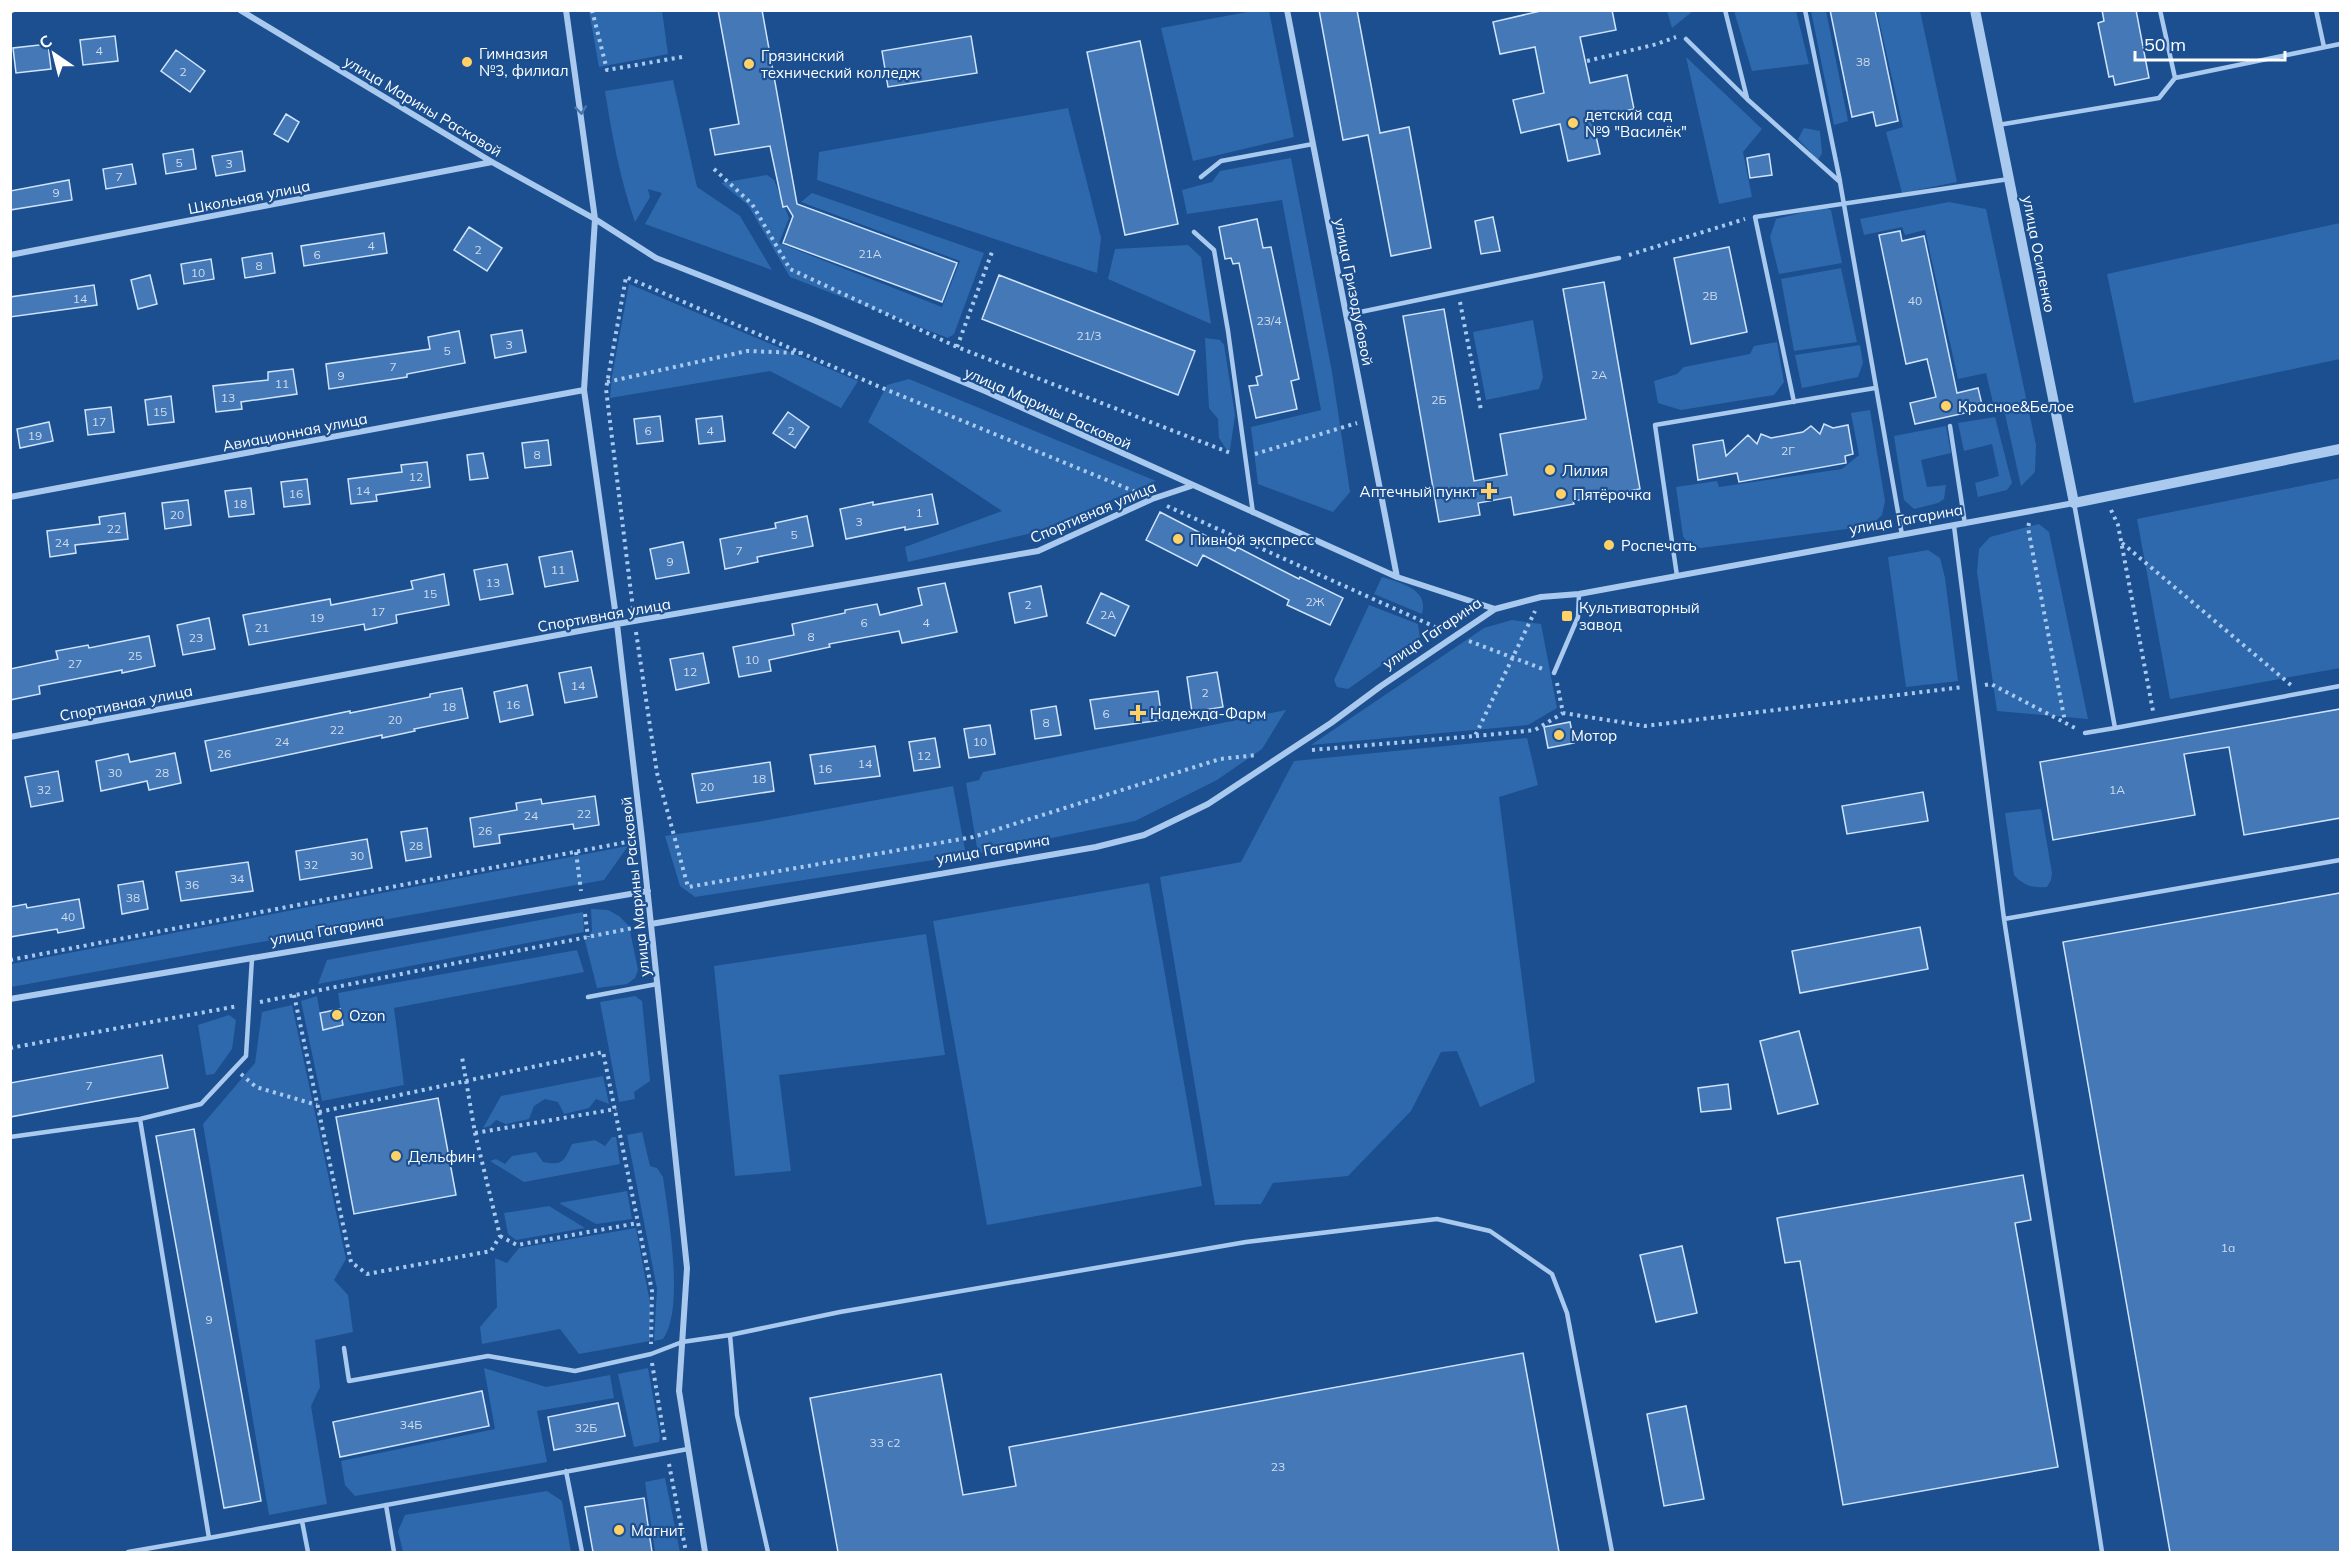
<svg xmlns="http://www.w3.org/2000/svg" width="2351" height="1563" viewBox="0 0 2351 1563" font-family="Mulish,sans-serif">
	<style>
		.green { fill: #2e69ad }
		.building { fill: #4478b7; stroke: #cfe3fa; stroke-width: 1.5 }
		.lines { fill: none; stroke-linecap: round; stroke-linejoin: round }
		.path { stroke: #a9c9ee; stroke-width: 4; stroke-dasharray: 3 4.5; stroke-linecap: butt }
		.service { stroke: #a9c9ee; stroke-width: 4.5 }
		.minor { stroke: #a9c9ee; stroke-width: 6 }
		.tertiary { stroke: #a9c9ee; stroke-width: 10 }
		.oneway { stroke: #4674ac }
		.poi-dot { fill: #ffd166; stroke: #1b4f8f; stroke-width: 2 }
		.labels { text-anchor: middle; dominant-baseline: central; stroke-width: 4.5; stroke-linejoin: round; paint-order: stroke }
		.number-label { font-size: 12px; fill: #d0dded }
		.poi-label { font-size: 15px; fill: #fff; stroke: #1b4f8f; text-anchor: start }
		.street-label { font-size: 15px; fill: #fff; stroke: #1b4f8f }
	</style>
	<rect width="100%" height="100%" fill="#1b4f8f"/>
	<path class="green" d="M589,11h73l6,43 -69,13z
		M1253,11h16l25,126 -101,24 -32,-133z
		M1667,11v-1l26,1 -21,17z
		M1734,11h62l13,53 -57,7z
		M1811,11h15l22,110 -14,4z
		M1877,11h43l37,171 -55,11 -16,-61 17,-5z
		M1686,57l76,72 -19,23 9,45 -33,7z
		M673,80l24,107 43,29 32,54 -127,-46 17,-31 -14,-4 2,8 -15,25c-15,-43 -23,-86 -30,-131z
		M1068,108l33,130 -4,35 -280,-93 2,-28z
		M1804,128l16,3 2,22 -4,7 -20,-21z
		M1291,158l41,214 18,120 -17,20 -75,-28 -7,-57 70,-17 -39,-210 -95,14 -5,-24 30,-8 8,-11z
		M767,175l7,5 15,38 -10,25 163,64 18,-46 -159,-59 11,-9 172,60 -30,81 -6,4 -158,-61 -42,-72 -27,-22z
		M1949,202l37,7 50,236 -1,27 -14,14 -16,-72 -10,-3 -9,-38 -28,6 -33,-149 -20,5 -3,-8 -38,8 -4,-16z
		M1825,207l6,3 11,53 -63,11 -9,-37 6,-18z
		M2340,223v136l-206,44 -27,-129z
		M1188,245l13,12 10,67 -103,-45 7,-30z
		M1841,268l16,74 -63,9 -13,-72z
		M629,284l229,97 -17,27 -71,-37 -160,27 2,-22z
		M1533,320l10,57 -4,12 -53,11 -13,-68z
		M1205,338l15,2 4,5 11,70 -5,35 -4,-1 -7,-11 -1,-19 -9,-11z
		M1777,342l7,40 -10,13 -93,15 -23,-7 -4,-22 23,-7 7,-7 66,-13 4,-8z
		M1860,345l3,18 -5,14 -56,11 -7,-33z
		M909,379l247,102 -120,51 -128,30 -3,-15 97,-36 -134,-89 19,-37z
		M1870,410l15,91 -3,14 -12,11 -169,22 -12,-3 -6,-9 -7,-49 41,-6 2,6 123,-18 17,-14 -8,-42z
		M1995,417l17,66 -5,7 -29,7 -3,-14 24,-7 -7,-32 -28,7 -6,-28z
		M1946,426l5,27 -30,7 6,27 19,-2 -2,14 -6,4 -24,6 -10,-9 -10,-64z
		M2340,478v190l-170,31 -33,-180z
		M2039,524l10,8 39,187 -91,-8 -20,-139 2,-23 11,-12z
		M1928,550l12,8 5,20 13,103 -52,6 -18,-130z
		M1382,577c19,6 47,12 40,37l-48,-20z
		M1369,605l49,19 2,14 -72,51 -11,-2 -3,-7z
		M1512,620l29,4 16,84 -29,17 -217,20 173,-117z
		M1286,710l-24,39 -45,31 -82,41 -157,32 -12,-70 13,-3 4,-8z
		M1527,738l11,47 -39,12 36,285 -55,25 -23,-56 -16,1 -30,59 -63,65 -75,7 -12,21 -46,1 -55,-328 81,-15 53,-101z
		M953,786l13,69 -271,42 -15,-11 -15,-50 92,-14z
		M2041,809l11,64 -1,7 -4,7c-14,1 -23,-1 -33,-12l-9,-62z
		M628,846l-24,34 -593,107v-23z
		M1149,883l53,303 -215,39 -54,-304z
		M591,909l17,1 11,6 10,10 9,44 -3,8 -8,6 -30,4 -12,-47 7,-10z
		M583,912l1,20 -266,52 9,-24z
		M926,934l19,121 -166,20 12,96 -56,5 -21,-210z
		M577,950l7,22 -190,36 10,77 -82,16 -21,-100 16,-5 6,34 20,-5 -5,-32z
		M635,996l7,5 8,80 -16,11 1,7 -16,3 -19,-100z
		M292,1005l54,254 -12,21 14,15 5,37 -38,8 5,47 -9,19 16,98 -58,11 -66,-391 52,-61 7,-51z
		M229,1015l7,5 -4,29 -18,25 -8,1 -8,-50z
		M603,1076l6,28 -13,-5 -7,9 -25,6 -6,-12 -13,-3 -11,7 -5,13 -23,5 -10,-4 -6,6 -7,2 18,-32z
		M642,1132l8,34 7,2 6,9c5,38 22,131 0,162l-9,2 3,-52 -30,-154z
		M612,1137h4l4,27 -96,18 -34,-21 6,-2 9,5 7,-8 24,-4 7,10c20,4 21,-1 29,-18l23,-4 10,6z
		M627,1191l5,28 -36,5 -37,-21z
		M549,1206l36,22 -69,12 -8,-6 -4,-21z
		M636,1228l14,75v38l-71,13 -19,-25 -78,15 -2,-17 17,-20 -2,-49 12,5 12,-15z
		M484,1368l62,19 64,-12 4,23 -77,13 10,51 -192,34 -10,-11 -4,-24 154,-32z
		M648,1368l12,68 -1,6 -25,5 -16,-73z
		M665,1478l15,74h-25l-10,-70z
		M547,1491l15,10 9,51h-168l-5,-21 7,-16z"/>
	<path class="building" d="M718,10h44l35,194 160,59 -15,39 -159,-59 10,-27 -6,-10 -4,1 -13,-61 -55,9 -5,-26 29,-5z
		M1319,10h38l23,123 29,-6 22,121 -40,8 -23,-121 -25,5z
		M1545,10h67l4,20 -36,7 10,46 37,-8 7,34 -42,9 8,36 -32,7 -8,-37 -39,9 -8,-33 31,-7 -9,-46 -35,7 -7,-32z
		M1830,10h45l23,111 -22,5 -3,-14 -21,5z
		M2102,10h34l13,68 -34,7 -2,-9 -4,1 -11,-54 6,-2z
		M115,36l3,25 -35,4 -3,-25z
		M971,36l6,37 -89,14 -6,-36z
		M1140,41l38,183 -53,11 -38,-183z
		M48,44l3,25 -35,4 -3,-25z
		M176,50l29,21 -15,21 -29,-21z
		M286,114l13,8 -11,20 -14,-8z
		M193,149l3,20 -30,5 -3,-20z
		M242,151l3,20 -29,5 -4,-20z
		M1769,154l3,21 -22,3 -3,-20z
		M132,164l4,20 -30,5 -3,-20z
		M69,180l3,20 -62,10v-19z
		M1493,217l7,34 -19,3 -6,-33z
		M1257,219l6,29 8,-1 28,132 -8,2 6,28 -41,9 -7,-32 9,-1 -2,-8 6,-2 -23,-112 -6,1 -2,-6 -6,1 -6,-32z
		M469,227l33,21 -15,23 -33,-21z
		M1900,231l2,10 22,-5 33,157 21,-5 5,21 -68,15 -5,-21 26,-6 -9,-38 -21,5 -27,-129z
		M384,233l3,20 -83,13 -3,-20z
		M1729,247l18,85 -56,12 -17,-86z
		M272,253l3,20 -30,5 -3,-20z
		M211,259l3,20 -30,5 -3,-20z
		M150,275l7,29 -19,5 -7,-29z
		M999,275l196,76 -17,44 -196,-76z
		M1604,282l36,207 -67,12 1,3 -60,11 -3,-18 -33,6 2,12 -41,7 -36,-206 41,-7 30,172 33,-6 -7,-41 86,-15 -23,-130z
		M94,285l3,20 -87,12v-20z
		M522,330l4,22 -31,6 -4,-23z
		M459,331l6,32 -58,11v3l-78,12 -3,-25 104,-15 -2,-12z
		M293,369l4,25 -56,8 1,7 -26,3 -3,-26 55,-6v-8z
		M171,396l3,26 -26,3 -3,-25z
		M111,407l3,25 -26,3 -3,-25z
		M788,412l21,15 -14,21 -22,-15z
		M660,416l3,25 -26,3 -3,-25z
		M722,416l3,25 -26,3 -3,-25z
		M49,422l4,19 -33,7 -3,-19z
		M1824,424l9,4 15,-3 5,29 -8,2 1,7 -107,19 -2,-9 -39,7 -5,-35 30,-5 3,16 22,-21 9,9 4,-10 10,4 32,-6 8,-6 9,8z
		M548,440l3,25 -26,3 -3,-25z
		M483,453l5,25 -18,2 -3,-25z
		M427,462l3,25 -54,8 1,6 -26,3 -3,-25 54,-7 -1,-7z
		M307,479l3,25 -26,3 -3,-25z
		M251,488l3,26 -25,3 -4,-26z
		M932,494l6,30 -33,6v-3l-59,12 -6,-30 33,-7v3z
		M188,500l3,25 -26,4 -3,-26z
		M1160,512l75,39 2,-4 62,32 1,-2 43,21 -13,27 -43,-20 2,-5 -86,-45 -6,11 -51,-26z
		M125,513l3,26 -53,6 1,8 -26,4 -3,-26 53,-7 -1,-7z
		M807,516l6,30 -56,11 1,5 -33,7 -5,-30 56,-11 -1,-5z
		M683,542l6,31 -33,6 -6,-30z
		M572,551l6,30 -33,6 -6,-30z
		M507,564l6,30 -33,6 -6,-30z
		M444,574l5,31 -53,10 1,8 -32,7 -1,-6 -115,21 -6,-30 87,-16 1,6 82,-16 -2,-8z
		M945,583l12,49 -55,11 -3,-12 -70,13 1,3 -61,13 2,11 -32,6 -6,-30 61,-12 -2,-11 53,-11v-3l32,-6 3,11 42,-10 -4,-17z
		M1041,586l6,30 -32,7 -6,-30z
		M1101,593l28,13 -14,30 -28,-13z
		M209,618l6,31 -32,6 -6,-30z
		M149,636l6,30 -33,7v-3l-83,16 1,8 -30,6v-31l48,-10 -2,-8 32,-6 1,3z
		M703,653l6,30 -33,7 -6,-31z
		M591,667l6,30 -32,6 -6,-30z
		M1217,672l6,35 -31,5 -5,-35z
		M527,685l6,30 -33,7 -6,-30z
		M462,688l6,30 -54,11 1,2 -33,7v-3l-171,36 -6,-30 145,-30v2l80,-16v-3z
		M1158,691l4,29 -67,9 -5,-29z
		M1056,706l5,29 -26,4 -4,-29z
		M2340,709v109l-96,17 -15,-88 -45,7 11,61 -142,25 -13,-78z
		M1570,722l4,21 -26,5 -4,-21z
		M990,725l5,29 -26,4 -5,-29z
		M935,738l5,29 -26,4 -5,-29z
		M875,746l5,30 -65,8 -5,-29z
		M175,753l6,30 -32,7 -2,-9 -46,10 -5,-30 32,-7 2,8z
		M770,762l4,29 -77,12 -5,-29z
		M58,771l5,30 -32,6 -6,-30z
		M1923,792l5,29 -81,13 -5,-28z
		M595,796l4,29 -25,4 -1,-5 -74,11 1,8 -26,4 -4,-29 47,-8 -1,-7 25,-4 1,5z
		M427,828l4,29 -25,4 -5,-29z
		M367,839l5,29 -72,12 -4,-29z
		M248,862l5,29 -72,10 -5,-29z
		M143,881l5,28 -26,5 -4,-29z
		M2340,893v659h-170l-107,-610z
		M79,899l5,29 -26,5 -1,-4 -47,8v-30l16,-3 1,4z
		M1920,927l8,42 -128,24 -8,-42z
		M340,1009l3,16 -20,5 -3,-17z
		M1799,1031l19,73 -40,10 -18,-73z
		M162,1055l6,33 -158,29v-34z
		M1728,1084l3,25 -30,3 -3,-24z
		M438,1098l18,97 -102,19 -18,-97z
		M194,1129l67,372 -37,7 -68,-372z
		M2023,1175l8,45 -16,3 43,244 -215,38 -43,-244 -15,2 -8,-45z
		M1682,1246l15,67 -41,9 -16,-67z
		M1523,1353l36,199h-721l-28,-154 131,-24 22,121 53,-9 -7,-39z
		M482,1391l7,35 -149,31 -7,-35z
		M618,1403l7,33 -71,14 -6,-33z
		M1686,1406l18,93 -40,7 -17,-92z
		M644,1498l8,54h-59l-8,-45z"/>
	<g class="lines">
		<path class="path" d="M592,10l15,60 75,-13
			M1587,61l70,-17 19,-7
			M714,169l38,35 38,65 167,78 276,107
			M1629,255l116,-36
			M1460,302l21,108
			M957,347l35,-95
			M607,382l140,-31 53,2
			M1255,454l102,-31
			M1167,506l275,124
			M2111,510l7,15 35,186
			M2029,523l-1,5 37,194
			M2122,543l169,142
			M633,609l-27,-220 20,-112 254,110 256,105
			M636,632l21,141 31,114 285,-50 247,-78 37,-4
			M1469,641l74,28
			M1557,683l6,30 82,13 318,-39
			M1985,685l6,-1 84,44
			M1476,736l59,-6 28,-17
			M1312,750l163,-14 60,-125
			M576,852l5,39
			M585,914l3,23
			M10,960l622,-119
			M294,995l57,267 16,12 124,-23 9,-15 -25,-103 -13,-76
			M260,1002l378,-75
			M10,1048l228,-42
			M241,1074l15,13 61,18
			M319,1112l284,-60 49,239 -1,53
			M475,1133l141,-24
			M500,1236l17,9 121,-22
			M652,1363l13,79
			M669,1464l17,88"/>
		<path class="service" d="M1725,10l22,88
			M1805,10l35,171
			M2316,10l8,37
			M1686,39l61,60 93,83 62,353
			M2175,78l165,-34
			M1998,125l161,-27 16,-20 -15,-68
			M1201,177l20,-16 92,-17
			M1194,232l20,18 14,81 25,182
			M1346,315l273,-57
			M1794,402l-39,-185 254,-38
			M1950,426l15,98
			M2074,503l41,225 225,-42
			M1954,526l50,393 98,633
			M1677,576l-22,-151 220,-37
			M1554,673l24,-56 1,-23
			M2085,733l30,-5
			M2004,919l336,-59
			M588,997l69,-13
			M140,1119l69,419 479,-89
			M10,1137l130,-18 61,-15 45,-48 6,-98
			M730,1335l110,-23 406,-70 191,-23 53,12 62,43 15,39 45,239
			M344,1348l5,33 139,-25 87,15 76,-17 31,-12 48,-7 7,80 31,137
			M566,1471l16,81
			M386,1505l8,47
			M302,1521l6,31
			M128,1552l81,-14"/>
		<path class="minor" d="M240,10l252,152 103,57 61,39 155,61 174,72 412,186 98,32
			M566,10l29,209 -11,171 33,234 25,215 45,429 -8,123 26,161
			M1287,10l110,567
			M10,11l2,-1
			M10,255l482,-93
			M10,497l574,-107
			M10,737l607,-113 421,-73 114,-52 39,-13
			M651,924l445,-77 48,-12 64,-31 123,-81 50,-37 114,-77 46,-12 38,-3 495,-91
			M10,999l638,-108"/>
		<path class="tertiary" d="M1975,10l99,493 266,-54"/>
	</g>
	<defs><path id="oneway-chevron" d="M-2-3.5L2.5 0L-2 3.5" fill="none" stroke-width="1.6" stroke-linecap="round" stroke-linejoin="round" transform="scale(1.5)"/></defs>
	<use class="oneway" href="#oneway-chevron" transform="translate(581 110) rotate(83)"/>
	<g class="poi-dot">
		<circle cx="467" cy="62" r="6"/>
		<circle cx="749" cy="64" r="6"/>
		<circle cx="1573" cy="123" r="6"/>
		<circle cx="1946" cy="406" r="6"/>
		<circle cx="1550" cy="470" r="6"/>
		<path d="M1486 482h6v6h6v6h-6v6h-6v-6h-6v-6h6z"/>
		<circle cx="1561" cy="494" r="6"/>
		<circle cx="1178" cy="539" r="6"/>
		<circle cx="1609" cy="545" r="6"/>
		<rect x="1561" y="610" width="12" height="12" rx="3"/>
		<path d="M1135 704h6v6h6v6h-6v6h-6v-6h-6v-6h6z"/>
		<circle cx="1559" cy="735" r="6"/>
		<circle cx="337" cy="1015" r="6"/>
		<circle cx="396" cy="1156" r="6"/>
		<circle cx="619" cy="1530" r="6"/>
	</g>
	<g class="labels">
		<g class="number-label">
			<text x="99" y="50">4</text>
			<text x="1863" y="61">38</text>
			<text x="183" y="71">2</text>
			<text x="179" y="162">5</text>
			<text x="229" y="163">3</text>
			<text x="119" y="176">7</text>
			<text x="56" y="192">9</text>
			<text x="371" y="245">4</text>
			<text x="478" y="249">2</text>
			<text x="870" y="253">21А</text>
			<text x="317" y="254">6</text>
			<text x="259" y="265">8</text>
			<text x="198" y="272">10</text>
			<text x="1710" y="295">2В</text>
			<text x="80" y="298">14</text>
			<text x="1915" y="300">40</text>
			<text x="1269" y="320">23/4</text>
			<text x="1089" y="335">21/3</text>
			<text x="509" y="344">3</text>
			<text x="447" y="350">5</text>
			<text x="393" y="366">7</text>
			<text x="1599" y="374">2А</text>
			<text x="341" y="375">9</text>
			<text x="282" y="383">11</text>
			<text x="228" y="397">13</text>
			<text x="1439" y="399">2Б</text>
			<text x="160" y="411">15</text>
			<text x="99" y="421">17</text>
			<text x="648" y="430">6</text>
			<text x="710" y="430">4</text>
			<text x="791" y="430">2</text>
			<text x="35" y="435">19</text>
			<text x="1788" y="450">2Г</text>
			<text x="537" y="454">8</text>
			<text x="416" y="476">12</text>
			<text x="363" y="490">14</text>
			<text x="296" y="493">16</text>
			<text x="240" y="503">18</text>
			<text x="919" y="512">1</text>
			<text x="177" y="514">20</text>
			<text x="859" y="521">3</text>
			<text x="114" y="528">22</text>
			<text x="794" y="534">5</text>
			<text x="62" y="542">24</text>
			<text x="739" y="550">7</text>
			<text x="670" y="561">9</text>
			<text x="558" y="569">11</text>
			<text x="493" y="582">13</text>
			<text x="430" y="593">15</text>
			<text x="1315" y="601">2Ж</text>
			<text x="1028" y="604">2</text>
			<text x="378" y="611">17</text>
			<text x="1108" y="614">2А</text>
			<text x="317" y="617">19</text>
			<text x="864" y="622">6</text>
			<text x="926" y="622">4</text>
			<text x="262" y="627">21</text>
			<text x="811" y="636">8</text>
			<text x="196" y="637">23</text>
			<text x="135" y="655">25</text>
			<text x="752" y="659">10</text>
			<text x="75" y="663">27</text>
			<text x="690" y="671">12</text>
			<text x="578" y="685">14</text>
			<text x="1205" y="692">2</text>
			<text x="513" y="704">16</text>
			<text x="449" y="706">18</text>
			<text x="1106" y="713">6</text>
			<text x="395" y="719">20</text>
			<text x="1046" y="722">8</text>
			<text x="337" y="729">22</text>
			<text x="282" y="741">24</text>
			<text x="980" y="741">10</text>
			<text x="224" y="753">26</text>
			<text x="924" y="755">12</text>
			<text x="865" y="763">14</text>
			<text x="825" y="768">16</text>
			<text x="115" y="772">30</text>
			<text x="162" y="772">28</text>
			<text x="759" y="778">18</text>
			<text x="707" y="786">20</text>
			<text x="44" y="789">32</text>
			<text x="2117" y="789">1А</text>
			<text x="584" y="813">22</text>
			<text x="531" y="815">24</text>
			<text x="485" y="830">26</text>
			<text x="416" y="845">28</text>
			<text x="357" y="855">30</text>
			<text x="311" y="864">32</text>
			<text x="237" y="878">34</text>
			<text x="192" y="884">36</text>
			<text x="133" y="897">38</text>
			<text x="68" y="916">40</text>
			<text x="89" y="1085">7</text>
			<text x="2228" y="1247">1а</text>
			<text x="209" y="1319">9</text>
			<text x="411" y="1424">34Б</text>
			<text x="586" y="1427">32Б</text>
			<text x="885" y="1442">33 с2</text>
			<text x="1278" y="1466">23</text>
		</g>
		<g class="poi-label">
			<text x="479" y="53">Гимназия<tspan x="479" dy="17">№3, филиал</tspan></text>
			<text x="761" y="55">Грязинский<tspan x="761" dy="17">технический колледж</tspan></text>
			<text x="1585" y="114">детский сад<tspan x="1585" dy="17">№9 "Василёк"</tspan></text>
			<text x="1958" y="406">Красное&amp;Белое</text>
			<text x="1562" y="470">Лилия</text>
			<text x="1477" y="491" text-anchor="end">Аптечный пункт</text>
			<text x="1573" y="494">Пятёрочка</text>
			<text x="1190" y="539">Пивной экспресс</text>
			<text x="1621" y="545">Роспечать</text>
			<text x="1579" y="607">Культиваторный<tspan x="1579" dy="17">завод</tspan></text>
			<text x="1150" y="713">Надежда-Фарм</text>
			<text x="1571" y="735">Мотор</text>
			<text x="349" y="1015">Ozon</text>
			<text x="408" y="1156">Дельфин</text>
			<text x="631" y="1530">Магнит</text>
		</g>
		<g class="street-label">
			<text transform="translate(423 106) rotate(31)">улица Марины Расковой</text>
			<text transform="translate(249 197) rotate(-11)">Школьная улица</text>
			<text transform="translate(2039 254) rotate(79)">улица Осипенко</text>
			<text transform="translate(1354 292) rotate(79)">улица Гризодубовой</text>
			<text transform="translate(1048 408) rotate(24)">улица Марины Расковой</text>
			<text transform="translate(295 432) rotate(-11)">Авиационная улица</text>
			<text transform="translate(1093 512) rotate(-23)">Спортивная улица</text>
			<text transform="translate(1906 519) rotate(-10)">улица Гагарина</text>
			<text transform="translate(604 615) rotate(-10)">Спортивная улица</text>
			<text transform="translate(1432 633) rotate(-34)">улица Гагарина</text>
			<text transform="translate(126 703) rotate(-11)">Спортивная улица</text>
			<text transform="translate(993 849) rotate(-10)">улица Гагарина</text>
			<text transform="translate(635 887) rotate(-96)">улица Марины Расковой</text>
			<text transform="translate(327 930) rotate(-10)">улица Гагарина</text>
		</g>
	</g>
	<rect width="2351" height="1563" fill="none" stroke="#ffffff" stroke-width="24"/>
	<g transform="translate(54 54) rotate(325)" stroke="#1b4f8f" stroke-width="4.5" paint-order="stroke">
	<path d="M0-4.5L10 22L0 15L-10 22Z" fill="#ffffff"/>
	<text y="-9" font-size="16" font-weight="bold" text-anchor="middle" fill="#ffffff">С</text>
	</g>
	<path d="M2135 51v9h150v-9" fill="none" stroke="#ffffff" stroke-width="3"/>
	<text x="2144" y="51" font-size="18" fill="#ffffff" stroke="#1b4f8f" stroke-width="4.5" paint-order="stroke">50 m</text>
</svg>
